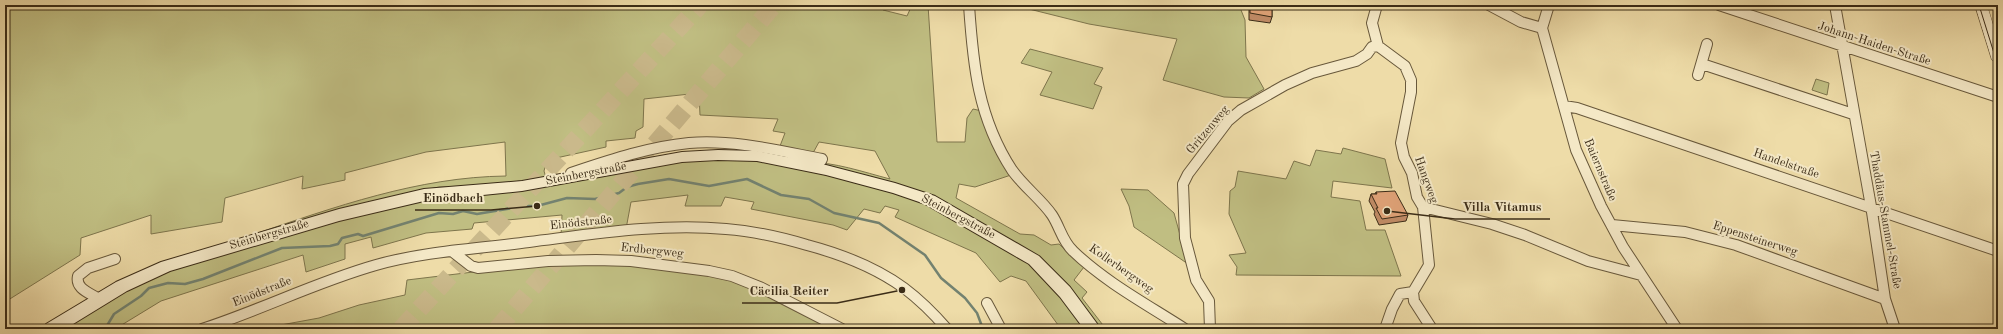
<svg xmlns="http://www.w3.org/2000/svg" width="2003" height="334" viewBox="0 0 2003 334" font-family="'Old Standard TT',serif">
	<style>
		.green { fill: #c0be82; stroke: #7e754c }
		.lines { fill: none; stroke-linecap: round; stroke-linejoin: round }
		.stream { stroke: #738270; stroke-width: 2.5 }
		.motorway-tunnel { stroke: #cab98b; stroke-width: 18; stroke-dasharray: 18 9; stroke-linecap: butt }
		.minor-casing { stroke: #68583b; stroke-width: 12 }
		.tertiary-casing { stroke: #68583b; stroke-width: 1 }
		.secondary-casing { stroke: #3b2c17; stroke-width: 2 }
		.minor { stroke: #f4e8c6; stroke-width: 10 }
		.tertiary { fill: #f4e8c6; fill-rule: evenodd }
		.secondary { fill: #f4e8c6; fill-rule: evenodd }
		.tram { stroke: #3b2c17; stroke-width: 1 }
		.wall { fill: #c08b66; stroke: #3b2c17 }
		.building { fill: #dfa277; stroke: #3b2c17 }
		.labels { text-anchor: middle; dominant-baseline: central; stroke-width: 4; stroke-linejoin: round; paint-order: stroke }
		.street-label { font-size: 12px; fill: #3b2c17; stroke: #f4e8c6 }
		.leader { fill: none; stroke: #3b2c17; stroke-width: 1.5 }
		.callout-dot { fill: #3b2c17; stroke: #f4e8c6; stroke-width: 1.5 }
		.callout-label { font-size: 13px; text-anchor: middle; font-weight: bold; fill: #3b2c17; stroke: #f4e8c6; stroke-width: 4; stroke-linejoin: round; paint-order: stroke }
	</style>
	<rect width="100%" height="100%" fill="#eedca8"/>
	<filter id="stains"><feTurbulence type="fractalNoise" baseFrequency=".005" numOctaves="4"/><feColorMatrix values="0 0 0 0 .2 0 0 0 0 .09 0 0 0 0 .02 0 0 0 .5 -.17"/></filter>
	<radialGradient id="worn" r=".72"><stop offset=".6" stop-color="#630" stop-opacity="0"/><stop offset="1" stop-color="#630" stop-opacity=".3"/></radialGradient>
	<path class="green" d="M5,5h879l-1,5 24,6 5,-11h16l9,137h28l2,-24 6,-9 9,2 29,64 -36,12 -16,-3 -3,14 64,36 14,1 17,10 8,-1 25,23 -10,13 13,12 -5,6 24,31h-8l-44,-55 -99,-66 -149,-46c29,0 57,10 84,17l-15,-28 -56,-9 -6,11 -33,-7 5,-13 -12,-2 5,-12 -78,-4 -1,-22 -55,6 -1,28 -7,4 -1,7 -29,3v6l-59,13 -3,11 2,7 -67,8 -40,1 -52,11 -135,37c83,-28 166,-58 254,-59l-1,-34 -79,10 -81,21v7l-43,9 1,-13 -78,22 -3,24 -71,12v-19l-70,23 -1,17 -75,47z
		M1013,5h226l6,15 1,37 18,32 -15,9 -25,-1 -61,-17 14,-41 -88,-15z
		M1030,49l73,19 -9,16 8,3 -9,22 -53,-14 12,-23 -31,-9z
		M1816,79l13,4 -2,12 -15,-5z
		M1343,148l42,11 7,29 -59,-7 -2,16 29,4 6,29h19l16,46 -165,-1 1,-8 -8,-12 17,-2 -17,-39 1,-23 5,-4 3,-16 48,8 8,-18 16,5 6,-16 25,4z
		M714,159l51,2 18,4 81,19 59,18 94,53 17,13 18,18 34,43h-25l-35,-48 -15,-5 -11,6 -24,-29 -81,-36 4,-7 -14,-4 -5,7 -16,-4 -17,21 -14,-5 -82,-16 3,-7 -29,-5 -4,9h-36l3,-11 -57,7 -5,27 -65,7 1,-21 -88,8 -2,6 -46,4 -53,15 -2,-11 -26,7v15l-39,13 -3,-17 -142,46 -41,25 -2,3h-48l-2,-4 45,-28 55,-26 219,-65 289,-45z
		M1121,189l27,1 26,23 14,51 -54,-37 -5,-21z
		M548,263h82l104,17 66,30 33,19h-574l60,-11 40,-13 46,-10 2,-15z"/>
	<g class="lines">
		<path class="stream" d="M105,329l9,-15 27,-18 8,-8 19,-5 17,1 18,-5 79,-31 48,-2 8,-2 4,-6 16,-4 5,2 76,-23 14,1 10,-3 14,3 47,-8h13l30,-8 28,1 24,-6 8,-6 11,-3 31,-5 40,7 38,-7 34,16 28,4 25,14 45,10 46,32 16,23 24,20 12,15 6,16"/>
		<path class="motorway-tunnel" d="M401,329l299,-324
			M497,329l277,-324"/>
		<defs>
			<path id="minor" d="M969,5c4,60 9,113 43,165 12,17 29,29 40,45 8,12 10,26 21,36 32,31 75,54 112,78
				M1377,5l-5,18 6,23
				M1489,5l32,17 21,6
				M1549,5l-7,23 34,122 25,56 22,41 54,82
				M1719,5l279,92
				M1835,5l37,207 13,87 10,30
				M1378,46l27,20 6,14v12l-10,51 3,14 8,16 5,24 6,10 6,58 -16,27 1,9 18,28
				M1702,64l151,50
				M1698,75l9,-31
				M1564,106l13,2 421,143
				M571,173c39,-13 77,-26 118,-30 43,-4 91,8 133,16l-1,2 -30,-2 -1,3
				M1423,207l69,17 33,11 63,26 53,14
				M1612,225l73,7 51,13 149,54
				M453,252l18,14 7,2 70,-7 48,-1 35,1 78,10 23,5 30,12 80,41
				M99,299c-9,-6 -24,-10 -21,-23l10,-8 27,-9
				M987,303l14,26
				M202,329c59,-19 114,-47 174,-64 50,-14 102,-16 153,-23 65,-8 131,-19 197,-13 27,2 54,8 81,16 34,9 68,22 97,43 16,12 30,26 43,41
				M1210,329l-1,-28 -13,-21 -11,-42 -2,-54 5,-10 40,-53 13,-11 44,-25 27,-12 44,-12 11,-7 5,-7 6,-1
				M1385,329l7,-20 8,-15 13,-2"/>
			<path id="tertiary" d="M1975,5h12l11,36v23l-6,-4z"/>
			<path id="secondary" d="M718,150l39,1 69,14 69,18 40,13 104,60 31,31 31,42h-17l-24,-32 -31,-33 -104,-60 -32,-11 -67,-18 -69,-14 -39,-1 -36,2 -160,29 -98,10 -85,20 -169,50 -43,20 -62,38h-21l2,-5 70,-42 45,-20 178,-53 85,-20 98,-8 160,-29z"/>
		</defs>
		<use href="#minor" class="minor-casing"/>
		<use href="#tertiary" class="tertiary-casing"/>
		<use href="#secondary" class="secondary-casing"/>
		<use href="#minor" class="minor"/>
		<use href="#tertiary" class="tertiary"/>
		<use href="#secondary" class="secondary"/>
		<path class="tram" d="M1979,5l19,61"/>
	</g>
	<path class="wall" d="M1249,5h31v1l-8,-1v12l-2,6 -21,-3z
		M1376,192l32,23 -2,6 -27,4 -5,-11 1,-2 -6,-11 2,-7h4z"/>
	<path class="building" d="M1250,5h22v12l-22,-4z
		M1395,191l13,24 -26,4 -6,-11h2l-7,-14h6l-1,-2z"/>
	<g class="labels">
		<g class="street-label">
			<text transform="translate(1874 44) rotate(18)">Johann-Haiden-Straße</text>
			<text transform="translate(1208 130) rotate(-50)">Gritzenweg</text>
			<text transform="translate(1786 164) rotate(19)">Handelstraße</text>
			<text transform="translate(1600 170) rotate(67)">Baiernstraße</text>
			<text transform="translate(586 174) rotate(-11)">Steinbergstraße</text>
			<text transform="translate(1426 180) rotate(70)">Hangweg</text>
			<text transform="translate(958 217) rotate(28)">Steinbergstraße</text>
			<text transform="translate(1885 220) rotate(80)">Thaddäus-Stammel-Straße</text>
			<text transform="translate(581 223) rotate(-6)">Einödstraße</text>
			<text transform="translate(269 235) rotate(-16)">Steinbergstraße</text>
			<text transform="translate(1755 239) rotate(18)">Eppensteinerweg</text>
			<text transform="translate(652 251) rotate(6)">Erdbergweg</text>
			<text transform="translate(1121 269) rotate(35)">Kollerbergweg</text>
			<text transform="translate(262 292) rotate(-22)">Einödstraße</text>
		</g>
	</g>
	<path class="leader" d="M537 206L491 210H415M1387 211L1455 219H1550M902 290L837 303H742"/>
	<g class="callout-dot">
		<circle cx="537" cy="206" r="4"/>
		<circle cx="1387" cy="211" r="4"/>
		<circle cx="902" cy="290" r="4"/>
	</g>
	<g class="callout-label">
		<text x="453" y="202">Einödbach</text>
		<text x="1502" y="211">Villa Vitamus</text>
		<text x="789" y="295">Cäcilia Reiter</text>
	</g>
	<rect width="2003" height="334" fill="none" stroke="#eedca8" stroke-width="20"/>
	<rect x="6" y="6" width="1991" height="322" fill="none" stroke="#3b2c17" stroke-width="2"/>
	<rect x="10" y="10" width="1983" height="314" fill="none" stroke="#3b2c17"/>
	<rect width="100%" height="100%" filter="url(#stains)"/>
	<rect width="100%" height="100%" fill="url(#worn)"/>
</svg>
